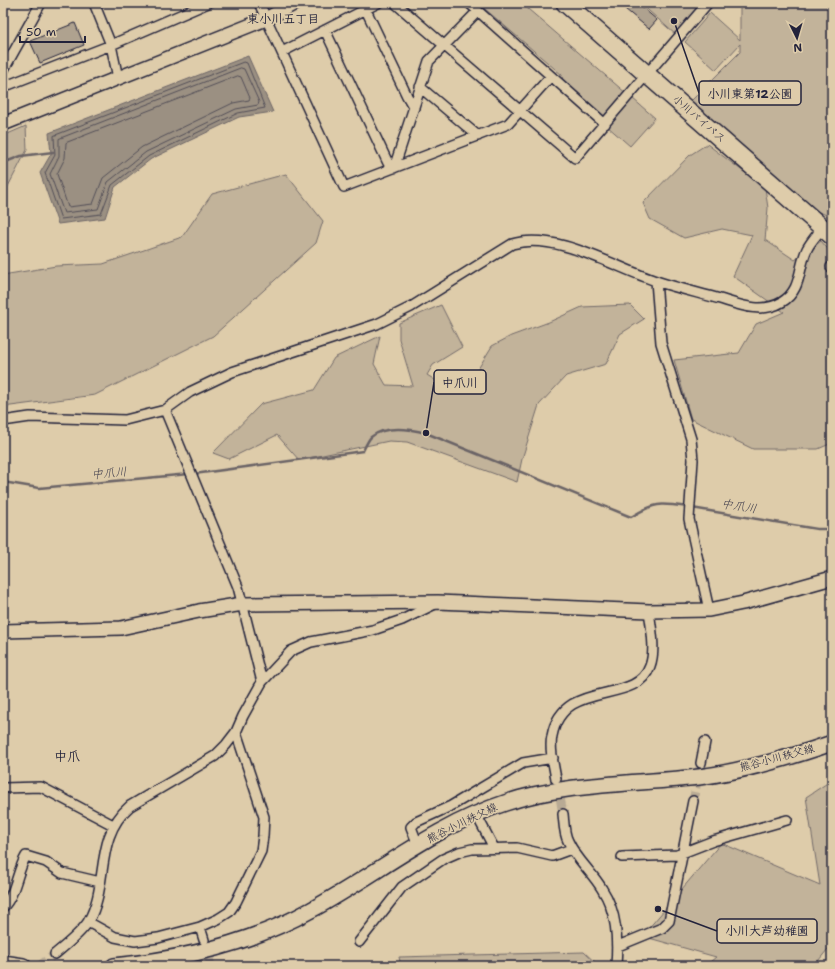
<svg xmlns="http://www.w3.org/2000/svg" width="835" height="969" viewBox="0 0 835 969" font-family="'Shantell Sans','Klee One',sans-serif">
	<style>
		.green { fill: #c2b39a; stroke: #726a6a }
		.water { fill: #9b9082; stroke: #6b6466 }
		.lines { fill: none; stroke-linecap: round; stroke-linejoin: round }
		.shore { stroke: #524e57; stroke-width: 1 }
		.stream { stroke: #6b6466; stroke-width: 2.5 }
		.building { fill: #afa28f; stroke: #22223b }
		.street-tunnel { stroke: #b8aa94; stroke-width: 9; stroke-dasharray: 9 4.5; stroke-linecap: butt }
		.street-casing { stroke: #22223b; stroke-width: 12 }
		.secondary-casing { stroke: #22223b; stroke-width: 16 }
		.primary-casing { stroke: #22223b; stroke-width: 18 }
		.highway-casing { stroke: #22223b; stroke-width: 20 }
		.street { stroke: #deccaa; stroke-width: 9 }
		.secondary { stroke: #deccaa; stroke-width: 13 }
		.primary { stroke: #deccaa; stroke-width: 15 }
		.highway { stroke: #deccaa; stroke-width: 17 }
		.labels { text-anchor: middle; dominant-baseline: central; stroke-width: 3.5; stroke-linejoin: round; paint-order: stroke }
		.street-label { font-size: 11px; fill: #22223b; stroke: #deccaa }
		.neighbourhood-label { font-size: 12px; font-weight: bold; fill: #22223b; stroke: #deccaa }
		.water-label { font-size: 12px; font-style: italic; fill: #403e4d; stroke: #deccaa }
		.quarter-label { font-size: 13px; font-weight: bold; fill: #22223b; stroke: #deccaa }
		.leader { fill: none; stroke: #22223b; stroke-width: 1.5 }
		.callout-dot { fill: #22223b; stroke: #deccaa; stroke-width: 1.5 }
		.callout { fill: #deccaa; stroke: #22223b; stroke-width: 1.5 }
		.callout-label { font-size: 12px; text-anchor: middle; font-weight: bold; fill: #22223b }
	</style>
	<rect width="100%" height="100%" fill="#deccaa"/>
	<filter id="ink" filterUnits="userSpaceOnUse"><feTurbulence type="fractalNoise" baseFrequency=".025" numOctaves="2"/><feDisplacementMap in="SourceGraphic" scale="8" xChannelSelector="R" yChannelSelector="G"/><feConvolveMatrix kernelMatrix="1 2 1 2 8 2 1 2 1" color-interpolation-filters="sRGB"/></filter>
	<g filter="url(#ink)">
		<path class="green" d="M478,3h43l106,91 -18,21 -7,1 -39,-35 -1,-6z
			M640,3h59l1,3 -24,29z
			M740,3h92v214l-21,-8 -122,-106 51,-51v-8l-24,26 -31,-28 25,-29 30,27z
			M632,98l23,20 -25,28 -23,-20z
			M26,126l1,24 -24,46v-60z
			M707,144l58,44 3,20 -3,32 30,20 26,-19 11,13v189l-14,6h-65l-62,-30 -17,-59 65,-7 17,-29 28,-12 -51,-36 19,-41 -30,-6 -38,9 -34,-19 -7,-16 47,-48z
			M286,174l37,47 -7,22 -103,93 -118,59 -92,12v-132l53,-9 47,-2 79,-27 30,-43z
			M441,305l21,42 -29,18 -6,10 24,15 13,2 28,-46 19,-10 38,-14 33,-15 48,-2 14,14 -24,15 -14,30 -40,12 -27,29 -17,54 -5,23 -110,-40 -18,-1 -90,19 -22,-25 -48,24 -16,-6 48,-49 53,-14 20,-32 46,-22 -6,28 12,21 27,1 -14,-47v-16z
			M832,780v164l-18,22h-109l11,-9 -74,-21 79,-93 99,42 -14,-88z
			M584,952l15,14h-198l-2,-9z"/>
		<path class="water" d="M248,56l25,56 -34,5 -88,42 -36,28 -10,31 -47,6 -18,-51 11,-19 -2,-21z"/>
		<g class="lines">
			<path class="shore" d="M244,62l3,1 18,45 -27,5 -89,43 -37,29 -11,29 -40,5 -16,-46 10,-18 -1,-19z
				M241,68l3,1 15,33 -1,3 -22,4 -90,43 -38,30 -10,27 -34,4 -14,-39 9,-18v-17z
				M238,76l3,1 9,21 -1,2 -16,3 -91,44 -39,31 -10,26 -25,3 -11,-33 8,-16 1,-15z"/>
			<path class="stream" d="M3,163l18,-7 32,-4
				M194,474l169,-23c2,-4 5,-11 8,-14 14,-12 40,-8 55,-4l205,84c24,-15 29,-14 56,-10
				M3,482l36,6 150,-14
				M692,508l125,21h15"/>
		</g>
		<path class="building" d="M630,3h7l20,17 -8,9 -24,-20z
			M75,23l9,22 -44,18 -10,-22z"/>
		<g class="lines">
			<path class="street-tunnel" d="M558,786l5,28
				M693,801l8,-38
				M206,946l5,20
				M39,966l16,-12"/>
			<defs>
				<path id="street" d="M94,3l17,42 7,33
					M259,3l85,184 164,-63 43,-48
					M395,3l180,155 132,-154 -1,-1
					M469,3l136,121
					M366,10l41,86 7,12
					M325,30l63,133 6,5
					M282,52l96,-49
					M3,71l38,-68
					M3,87l108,-42 97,-42
					M420,87l58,49
					M394,168l35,-107 49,-50
					M831,267l1,-1
					M656,281l5,62 30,96 2,21 -4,59 20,91
					M165,410l73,177 24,95
					M3,421l27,-4 95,3 40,-10 25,-18 42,-20 145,-48 34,-17 101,-63c44,-13 102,23 144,37 21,7 43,12 64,18 20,6 42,15 62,3 20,-12 16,-34 25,-53 4,-8 11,-15 16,-22
					M701,763l4,-21
					M556,779c-2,-13 -7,-30 -4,-43 11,-59 84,-29 98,-70 6,-16 1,-39 -1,-55
					M3,788l38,-1 72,38
					M476,814l18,34
					M563,814c1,9 1,20 5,27 8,18 24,31 34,48 15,23 16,50 14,77
					M418,845l-7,-18 5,-5 35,-16 72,-43 30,-5
					M622,857l55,-2 36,-14 74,-21
					M3,907c12,-11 14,-36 23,-51l20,6 16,11 38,9
					M88,922l27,15 20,4 23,-3 42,-11 18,-8 11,-7 7,-10 25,-51 2,-15 1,-19 -28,-85
					M200,927l4,13
					M359,942l43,-55 41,-28 16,-7 13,-3 45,-1 35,8 19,-7
					M618,946l44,-18 7,-7 24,-120
					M55,954c11,-9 25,-20 33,-32 22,-38 5,-84 42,-116l85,-50 11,-11 10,-13 7,-16 19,-34 29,-31 20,-9 62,-12 29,-10 33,-16"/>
				<path id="secondary" d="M3,124l263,-105 29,-16
					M3,631l118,-3 78,-17 44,-7 195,-2 211,9 60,-1 34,-7 89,-25"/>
				<path id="primary" d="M3,963l20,3
					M114,966c69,-7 136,-22 197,-56 65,-35 123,-84 194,-107 59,-20 132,-19 194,-26 45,-6 90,-19 133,-34"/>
				<path id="highway" d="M565,3l267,233"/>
			</defs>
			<use href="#street" class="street-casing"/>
			<use href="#secondary" class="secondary-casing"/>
			<use href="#primary" class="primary-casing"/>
			<use href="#highway" class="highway-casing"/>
			<use href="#street" class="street"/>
			<use href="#secondary" class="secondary"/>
			<use href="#primary" class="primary"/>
			<use href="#highway" class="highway"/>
		</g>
	</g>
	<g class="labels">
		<g class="street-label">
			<text transform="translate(699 119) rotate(41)">小川バイパス</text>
			<text transform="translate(777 758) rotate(-15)">熊谷小川秩父線</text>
			<text transform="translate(462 823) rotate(-26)">熊谷小川秩父線</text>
		</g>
		<g class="neighbourhood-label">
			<text x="283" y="19">東小川五丁目</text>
		</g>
		<g class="water-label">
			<text transform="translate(109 473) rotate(-5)">中爪川</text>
			<text transform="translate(739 506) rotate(9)">中爪川</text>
		</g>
		<g class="quarter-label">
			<text x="67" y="756">中爪</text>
		</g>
	</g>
	<path class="leader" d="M674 21L699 93M426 433L434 382M658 909L717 931"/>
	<g class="callout-dot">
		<circle cx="674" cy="21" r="4"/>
		<circle cx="426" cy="433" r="4"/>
		<circle cx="658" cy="909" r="4"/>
	</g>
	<g class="callout">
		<rect x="699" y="81" width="102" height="24" rx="4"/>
		<rect x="434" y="370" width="52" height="24" rx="4"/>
		<rect x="717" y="919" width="100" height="24" rx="4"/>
	</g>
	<g class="callout-label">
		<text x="750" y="98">小川東第12公園</text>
		<text x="460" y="387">中爪川</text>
		<text x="767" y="935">小川大芦幼稚園</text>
	</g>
	<rect width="835" height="969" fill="none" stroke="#deccaa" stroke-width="16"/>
	<rect x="8" y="8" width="819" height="953" fill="none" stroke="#22223b" stroke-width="1.5" filter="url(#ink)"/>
	<g transform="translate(797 38) rotate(175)" stroke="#deccaa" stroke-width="3" paint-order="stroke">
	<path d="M0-3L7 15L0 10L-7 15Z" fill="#22223b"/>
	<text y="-6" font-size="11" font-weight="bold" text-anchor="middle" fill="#22223b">N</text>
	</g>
	<path d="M20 36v6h65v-6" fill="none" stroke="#22223b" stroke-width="2"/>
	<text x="26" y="36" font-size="12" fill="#22223b" stroke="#deccaa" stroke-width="3" paint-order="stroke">50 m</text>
</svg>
